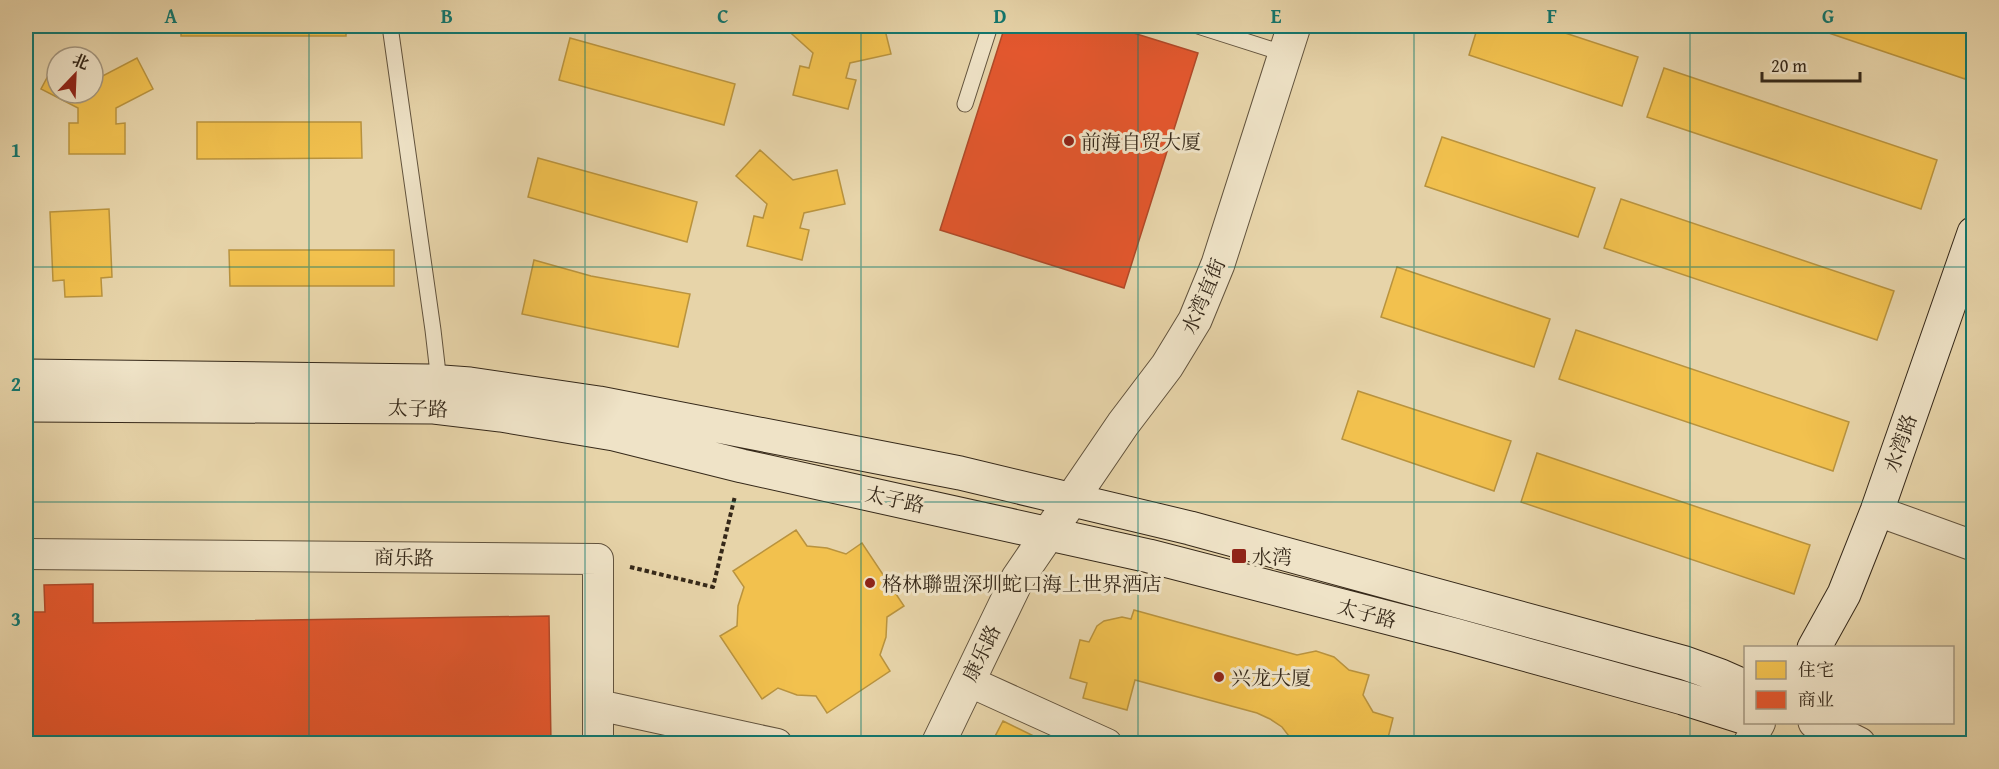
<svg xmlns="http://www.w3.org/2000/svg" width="1999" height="769" viewBox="0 0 1999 769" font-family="'Gentium Book Plus','Noto Serif SC',serif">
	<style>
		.homes { fill: #f2c14e; stroke: #b9933e; stroke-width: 1.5 }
		.shops { fill: #e4572e; stroke: #b04928; stroke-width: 1.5 }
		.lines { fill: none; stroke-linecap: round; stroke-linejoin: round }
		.service-casing { stroke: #62533d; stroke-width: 17 }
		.minor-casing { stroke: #62533d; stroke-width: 32 }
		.tertiary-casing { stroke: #62533d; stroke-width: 35 }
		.secondary-casing { stroke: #352819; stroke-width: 35 }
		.path { stroke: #352819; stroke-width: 4; stroke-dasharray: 4.5 3; stroke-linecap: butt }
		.service { stroke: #efe3c7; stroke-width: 15 }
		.minor { stroke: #efe3c7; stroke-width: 30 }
		.tertiary { stroke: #efe3c7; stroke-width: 33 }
		.secondary { stroke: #efe3c7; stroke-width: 33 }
		.grid { fill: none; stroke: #0f766e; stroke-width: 1.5; stroke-opacity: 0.55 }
		.poi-dot { fill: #8f2418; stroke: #efe3c7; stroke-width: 2 }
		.labels { text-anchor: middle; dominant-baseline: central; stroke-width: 6; stroke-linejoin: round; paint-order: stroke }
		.poi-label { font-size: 20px; fill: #352819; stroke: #efe3c7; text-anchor: start }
		.street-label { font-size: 20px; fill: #352819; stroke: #efe3c7 }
		.neatline { fill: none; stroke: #0f766e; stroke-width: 2 }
		.grid-label { font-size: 20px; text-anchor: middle; font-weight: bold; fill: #0f766e }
	</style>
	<rect width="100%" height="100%" fill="#e7d4a9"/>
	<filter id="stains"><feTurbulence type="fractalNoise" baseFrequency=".00333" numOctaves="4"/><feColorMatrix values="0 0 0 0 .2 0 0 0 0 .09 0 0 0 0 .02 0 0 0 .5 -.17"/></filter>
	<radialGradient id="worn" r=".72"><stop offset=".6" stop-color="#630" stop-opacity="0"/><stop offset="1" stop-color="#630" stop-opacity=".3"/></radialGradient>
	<path class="homes" d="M181,26h165v10h-165z
		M783,26h52l4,4 20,-4h25l7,28 -41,9 -4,15 10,2 -8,29 -55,-14 7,-29 9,2 4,-15z
		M1478,26h66l94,31 -16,49 -153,-51z
		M1808,26h162l4,1v27l-9,25z
		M570,38l165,46 -11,41 -165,-45z
		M137,58l16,31 -37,19v16l9,-1v31h-56v-31h9v-15l-37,-19 16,-30v34h36v-16l4,2z
		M1664,68l273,92 -16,49 -274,-92z
		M197,122h164l1,36 -165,1z
		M1442,137l153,51 -17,49 -153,-51z
		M760,150l33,30 44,-10 8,34 -41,9 -4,15 9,2 -7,30 -55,-14 7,-30 9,2 4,-14 -31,-28z
		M538,158l159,44 -10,40 -159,-45z
		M1621,199l273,92 -17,49 -273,-92z
		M109,209l3,68 -11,1 1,18 -37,1 -1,-17 -11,1 -3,-69z
		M229,250h165v36h-164z
		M534,260l57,16 99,18 -12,53 -156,-33z
		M1397,267l153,52 -16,48 -153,-50z
		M1576,330l273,92 -16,49 -274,-92z
		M1358,391l153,50 -17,50 -152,-52z
		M1537,453l273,92 -16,49 -273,-92z
		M796,530l11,16 20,2 19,6 16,-11 42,63 -17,11 -1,20 -6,18 10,16 -63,42 -11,-17 -19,-1 -19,-7 -16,11 -42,-63 17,-10 1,-20 6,-19 -11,-16z
		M1134,610l163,45 19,-4 18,6 15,13 20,5 -6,20 10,17 20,6 -5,20 2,6h-95l-13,-17 -12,-8 -13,-6 -122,-33 -8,30 -44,-12 4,-15 -17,-5 10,-38 9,2 8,-16 7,-5 18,-4 9,2z
		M1003,721l47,23h-59z"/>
	<path class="shops" d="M1005,26h106l87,27 -74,235 -184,-58z
		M93,584v39l456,-7 2,128h-525v-132h19l-1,-27z"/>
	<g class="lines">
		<defs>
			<path id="service" d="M390,26l43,304 6,52
				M1198,26l88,28
				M965,104l25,-78"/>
			<path id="minor" d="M1877,511l97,35
				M26,554l572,5v185
				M968,681l139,63
				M598,705l179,39
				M1748,744l12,-21"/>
			<path id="tertiary" d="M1815,722l44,22
				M938,744l80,-166 105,-154 44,-58 28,-46 23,-56 76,-238"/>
			<path id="secondary" d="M26,376l403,5 41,3 129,19 361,70 230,55 495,135 36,13 25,11
				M26,405l408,2 67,8 113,19 128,32 407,90 306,79 228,63 63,20
				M1814,648l30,-54 33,-83 97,-278"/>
		</defs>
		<use href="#service" class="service-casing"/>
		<use href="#minor" class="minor-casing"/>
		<use href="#tertiary" class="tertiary-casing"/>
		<use href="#secondary" class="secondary-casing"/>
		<path class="path" d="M630,567l83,20 22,-91"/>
		<use href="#service" class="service"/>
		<use href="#minor" class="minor"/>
		<use href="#tertiary" class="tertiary"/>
		<use href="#secondary" class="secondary"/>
	</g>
	<path class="grid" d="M309,26v718M585,26v718M861,26v718M1138,26v718M1414,26v718M1690,26v718M26,267h1948M26,502h1948"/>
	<g class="poi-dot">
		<circle cx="1069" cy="141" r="6"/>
		<rect x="1231" y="548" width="16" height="16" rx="3"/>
		<circle cx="870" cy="583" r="6"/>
		<circle cx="1219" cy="677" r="6"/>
	</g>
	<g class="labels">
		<g class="poi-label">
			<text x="1081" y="141">前海自贸大厦</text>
			<text x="1252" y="556">水湾</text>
			<text x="882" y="583">格林聯盟深圳蛇口海上世界酒店</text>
			<text x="1231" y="677">兴龙大厦</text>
		</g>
		<g class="street-label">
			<text transform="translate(1203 296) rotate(-67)">水湾直街</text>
			<text transform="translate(418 408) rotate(2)">太子路</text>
			<text transform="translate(1900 443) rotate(-71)">水湾路</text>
			<text transform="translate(895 499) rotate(12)">太子路</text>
			<text transform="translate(404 557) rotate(1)">商乐路</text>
			<text transform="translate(1367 613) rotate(15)">太子路</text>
			<text transform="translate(981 653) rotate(-64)">康乐路</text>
		</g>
	</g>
	<rect width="1999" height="769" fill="none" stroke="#e7d4a9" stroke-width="66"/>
	<rect x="1744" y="646" width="210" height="78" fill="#efe3c7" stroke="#a59881" stroke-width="1.5"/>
	<rect x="1756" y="661" width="30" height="18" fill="#f2c14e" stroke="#a59881" stroke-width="1.5"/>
	<text x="1798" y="676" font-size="18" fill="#352819">住宅</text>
	<rect x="1756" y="691" width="30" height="18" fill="#e4572e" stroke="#a59881" stroke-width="1.5"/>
	<text x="1798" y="706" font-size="18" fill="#352819">商业</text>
	<g transform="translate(75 75) rotate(23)"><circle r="28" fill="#efe3c7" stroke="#a59881" stroke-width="1.5"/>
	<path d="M0-4.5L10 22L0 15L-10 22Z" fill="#8f2418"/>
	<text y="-9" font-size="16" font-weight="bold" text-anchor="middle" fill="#352819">北</text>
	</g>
	<path d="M1762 72v9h98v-9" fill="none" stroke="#352819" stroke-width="3"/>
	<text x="1771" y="72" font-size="18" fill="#352819" stroke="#efe3c7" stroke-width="4.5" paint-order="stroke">20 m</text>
	<rect x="33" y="33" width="1933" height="703" class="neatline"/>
	<g class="grid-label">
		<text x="171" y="23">A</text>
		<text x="447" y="23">B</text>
		<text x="723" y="23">C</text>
		<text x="1000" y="23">D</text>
		<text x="1276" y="23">E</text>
		<text x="1552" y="23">F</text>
		<text x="1828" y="23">G</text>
		<text x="16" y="157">1</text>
		<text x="16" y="391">2</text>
		<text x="16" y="626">3</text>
	</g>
	<rect width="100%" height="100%" filter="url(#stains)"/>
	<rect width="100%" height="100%" fill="url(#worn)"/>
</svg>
